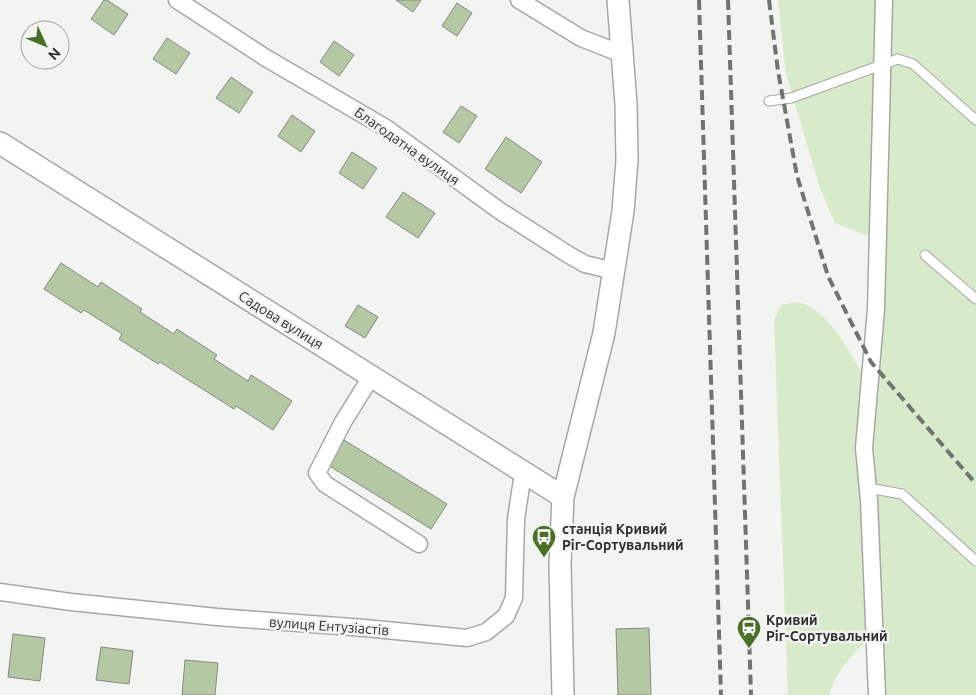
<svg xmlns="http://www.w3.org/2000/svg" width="976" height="695" viewBox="0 0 976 695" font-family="Ubuntu,sans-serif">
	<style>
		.green { fill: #d7eac9 }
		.building { fill: #b4c8a4; stroke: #868884 }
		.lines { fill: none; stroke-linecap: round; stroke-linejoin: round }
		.service-casing { stroke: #a6a8a5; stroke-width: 11 }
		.minor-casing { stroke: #a6a8a5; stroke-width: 19 }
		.tertiary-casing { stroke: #a6a8a5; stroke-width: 24 }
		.service { stroke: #fff; stroke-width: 9 }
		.minor { stroke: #fff; stroke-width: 16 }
		.tertiary { stroke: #fff; stroke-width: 21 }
		.rail { stroke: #717371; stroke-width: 4; stroke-dasharray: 10 5; stroke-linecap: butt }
		.labels { text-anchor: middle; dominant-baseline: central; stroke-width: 5; stroke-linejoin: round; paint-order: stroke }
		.street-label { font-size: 14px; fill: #2e2f2e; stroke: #f1f4f0 }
		.poi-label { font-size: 14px; font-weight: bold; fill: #2e2f2e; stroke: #f1f4f0; text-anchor: start }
	</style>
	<rect width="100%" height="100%" fill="#f1f4f0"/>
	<path class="green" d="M778,0h198v695h-99l-3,-62c-18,19 -38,36 -45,62h-41l-14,-375 7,-15c6,-1 14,-4 20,-2 29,8 53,57 68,82l9,-145 -43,-17 -15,-35 -34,-114z"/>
	<path class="building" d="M104,0h3l21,14 -14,21 -23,-16z
		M396,0h25l-8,12z
		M457,3l15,10 -15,23 -15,-10z
		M167,38l23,15 -14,21 -23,-15z
		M334,41l20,14 -15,21 -19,-14z
		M231,77l22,15 -14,21 -23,-15z
		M461,106l16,10 -18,27 -16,-11z
		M292,115l23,16 -14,21 -23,-16z
		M506,137l36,25 -21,31 -36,-24z
		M352,152l25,16 -14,21 -24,-16z
		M403,192l32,21 -17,25 -32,-21z
		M61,263l37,24 3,-5 41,27 -2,3 34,22 3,-5 40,26 -3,4 34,22 3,-6 41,26 -19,29 -37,-24 -2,3 -74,-47 -2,2 -39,-25 3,-5 -38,-24 -3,3 -37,-24z
		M358,305l20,12 -13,21 -20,-12z
		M344,440l103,64 -16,25 -103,-64z
		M649,628l2,67h-33l-2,-66z
		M13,634l32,4 -5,43 -32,-4z
		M101,647l32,4 -4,33 -33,-4z
		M185,660l33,3 -3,32h-33z"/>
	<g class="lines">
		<defs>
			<path id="service" d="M769,101l22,-3 107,-39 15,5 63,56
				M925,255l51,44
				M868,488l34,6 74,67"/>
			<path id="minor" d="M177,0l89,58 120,70 114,83 69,44 16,9 29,7
				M519,0l62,38 41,16
				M371,377l-28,45 -26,51 8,11 94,60
				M0,592l71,10 146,15 148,11 102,10 19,-6 20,-16 8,-18 2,-79 7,-46
				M877,695l-8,-195 -5,-52 12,-139 8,-309"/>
			<path id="tertiary" d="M0,143l563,354
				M563,695l-3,-131 3,-67 41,-164 19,-122 4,-51 -1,-56 -8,-104"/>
		</defs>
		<use href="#service" class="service-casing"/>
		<use href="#minor" class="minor-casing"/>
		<use href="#tertiary" class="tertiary-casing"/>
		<use href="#service" class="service"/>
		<use href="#minor" class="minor"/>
		<use href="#tertiary" class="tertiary"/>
		<path class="rail" d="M699,0l22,695
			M728,0l23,695
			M769,0l9,71 19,105 31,100 43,86 105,122"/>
	</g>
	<defs>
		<symbol id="bus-pin" viewBox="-11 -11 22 30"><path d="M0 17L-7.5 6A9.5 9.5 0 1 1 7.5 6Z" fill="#4c6f28" stroke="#f1f4f0"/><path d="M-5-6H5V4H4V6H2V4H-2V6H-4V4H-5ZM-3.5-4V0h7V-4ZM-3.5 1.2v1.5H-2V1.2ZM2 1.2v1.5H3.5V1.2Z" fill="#fff"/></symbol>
		<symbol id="station-pin" viewBox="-11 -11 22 30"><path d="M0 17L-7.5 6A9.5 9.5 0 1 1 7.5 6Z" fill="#4c6f28" stroke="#f1f4f0"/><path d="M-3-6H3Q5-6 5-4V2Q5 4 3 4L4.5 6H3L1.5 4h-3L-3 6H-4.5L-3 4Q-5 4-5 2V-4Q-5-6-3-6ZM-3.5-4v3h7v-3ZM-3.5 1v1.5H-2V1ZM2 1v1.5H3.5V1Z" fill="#fff"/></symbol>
	</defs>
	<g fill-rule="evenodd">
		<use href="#bus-pin" x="530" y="523" width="28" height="38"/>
		<use href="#station-pin" x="735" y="614" width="28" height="38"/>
	</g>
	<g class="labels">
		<g class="street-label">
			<text transform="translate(407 146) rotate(35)">Благодатна вулиця</text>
			<text transform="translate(281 320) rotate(32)">Садова вулиця</text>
			<text transform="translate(329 626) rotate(4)">вулиця Ентузіастів</text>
		</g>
		<g class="poi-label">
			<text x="562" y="529">станція Кривий<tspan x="562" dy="16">Ріг-Сортувальний</tspan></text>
			<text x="766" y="620">Кривий<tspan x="766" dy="16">Ріг-Сортувальний</tspan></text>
		</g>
	</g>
	<g transform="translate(45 45) rotate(134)"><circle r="24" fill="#f1f4f0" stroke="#a3a5a2"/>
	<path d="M0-4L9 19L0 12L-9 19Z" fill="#4c6f28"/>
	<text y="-8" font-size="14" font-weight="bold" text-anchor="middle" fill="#2e2f2e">N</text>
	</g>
</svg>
